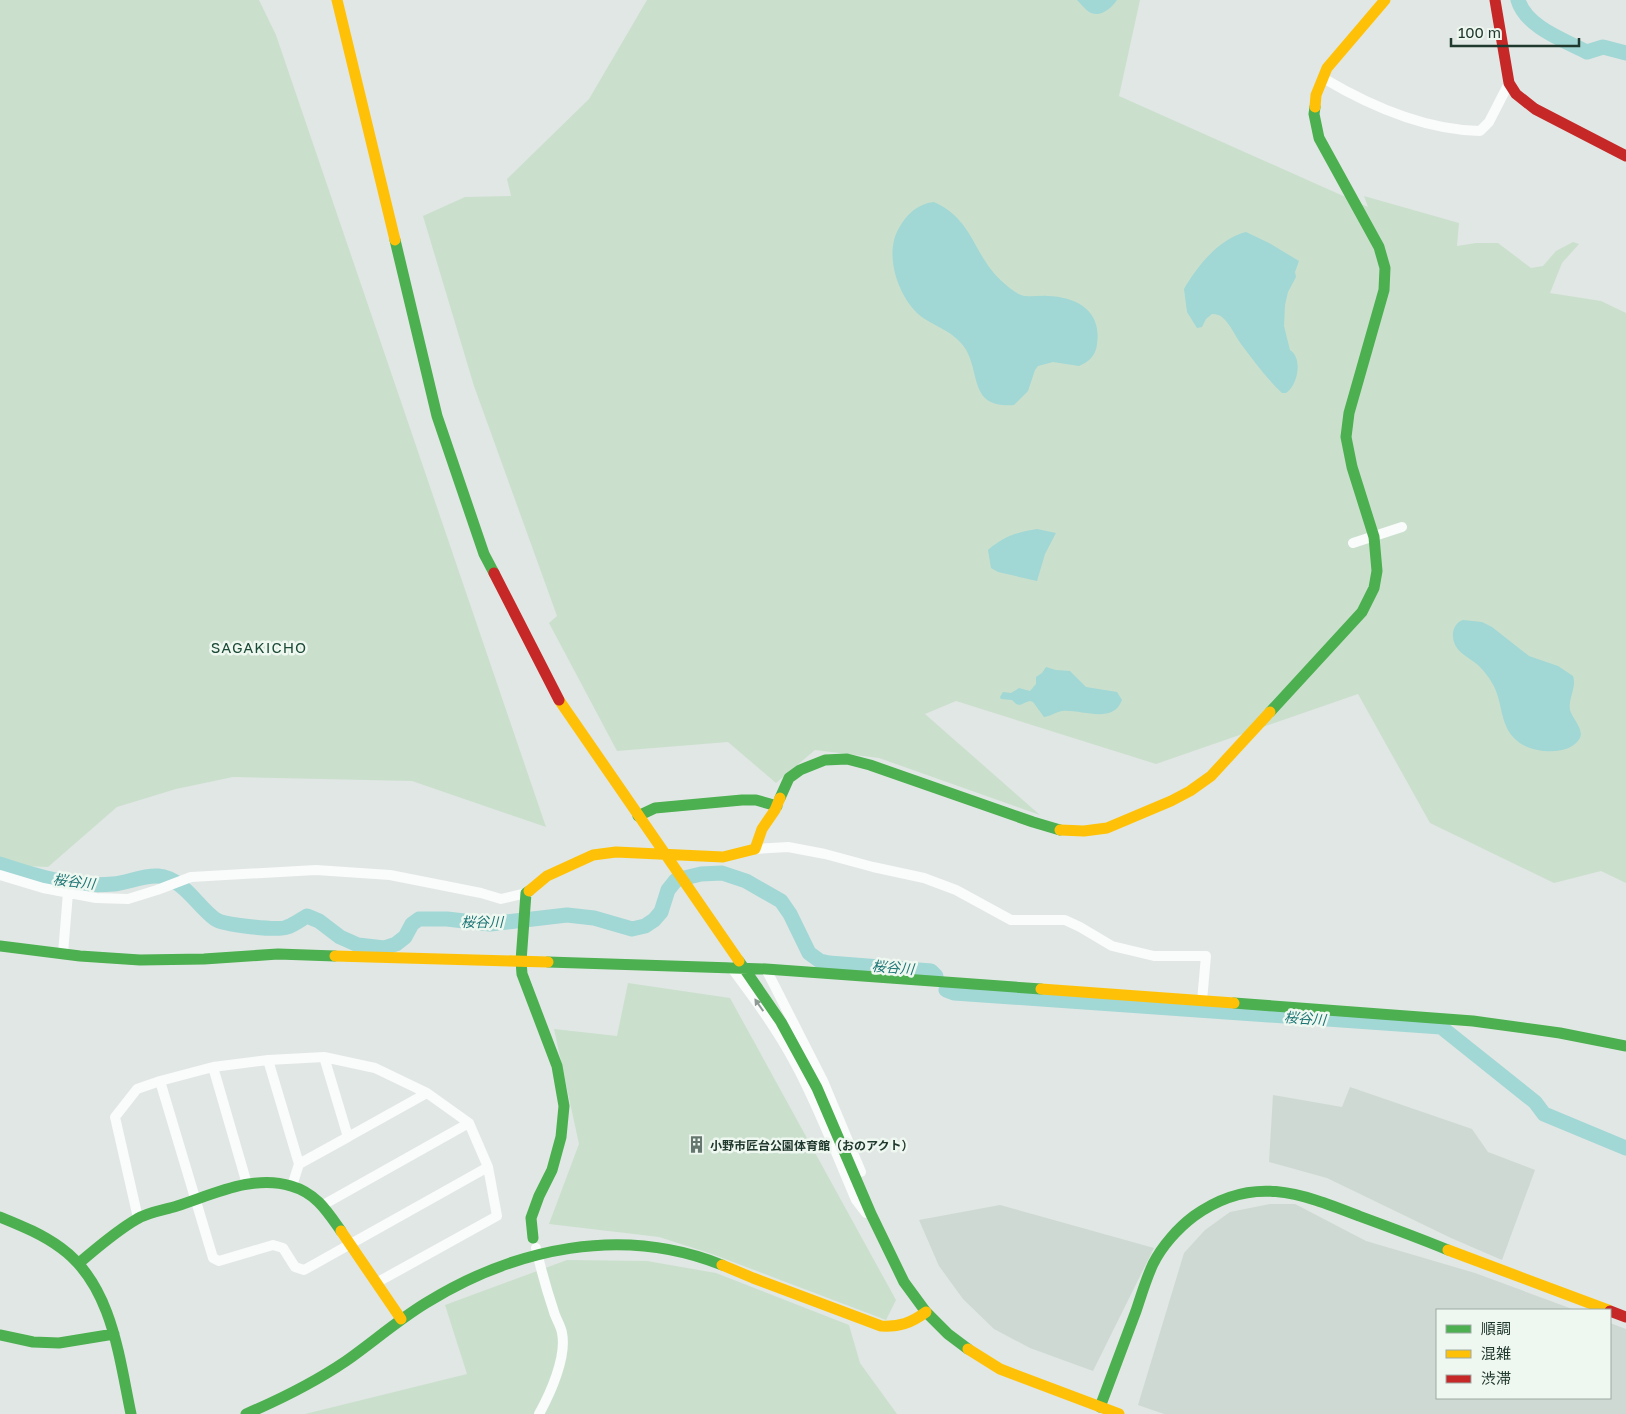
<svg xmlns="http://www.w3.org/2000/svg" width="1626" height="1414" viewBox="0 0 1626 1414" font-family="'Golos Text','Noto Sans JP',sans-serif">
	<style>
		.built { fill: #cfd9d3 }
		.green { fill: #cae0cd }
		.water { fill: #a1d7d5 }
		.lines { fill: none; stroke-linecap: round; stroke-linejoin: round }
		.river { stroke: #a1d7d5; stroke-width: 15 }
		.street { stroke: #fafbfb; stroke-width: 10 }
		.fast { stroke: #4caf50; stroke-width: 11 }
		.slow { stroke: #ffc107; stroke-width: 11 }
		.jam { stroke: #c62828; stroke-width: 11 }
		.oneway { fill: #8d9a94 }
		.labels { text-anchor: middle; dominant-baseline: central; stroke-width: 5; stroke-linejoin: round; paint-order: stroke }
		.poi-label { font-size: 12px; font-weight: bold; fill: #20392e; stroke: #eff7f1; text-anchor: start }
		.water-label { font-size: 14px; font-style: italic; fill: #1b7574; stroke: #eff7f1 }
		.quarter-label { font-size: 15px; letter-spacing: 1px; fill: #1c4b38; stroke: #eff7f1 }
	</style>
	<rect width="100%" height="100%" fill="#e1e7e4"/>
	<path class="built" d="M1350,1087l122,42 16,23 47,18 -33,90 -51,-22 -124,-60 -58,-16 4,-67 69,12z
		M1270,1204h25l71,37 109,32 100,37h-138v88h173v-75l16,6v85h-462l-26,-9 46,-152 21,-23 25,-18z
		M1000,1205l154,43 -61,123 -63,-23 -36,-19 -31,-30 -24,-33 -20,-46z"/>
	<path class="green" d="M0,0h259l17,35 270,792 -134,-46 -179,-4 -57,12 -59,18 -69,60 -48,-2z
		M647,0h493l-21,96 249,111 -4,-11 95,27 -2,23 19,-3h22l33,25 12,-2 13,-15 17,-9 6,2 -17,19 -12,30 51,8 25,12v570l-25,-12 -47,12 -124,-60 -72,-129 -202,70 -200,-63 -31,13 115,101 -161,-57 -64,-8 -39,33 -48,-41 -111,9 -68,-128 8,-7 -83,-230 -51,-170 42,-19 46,-1 -4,-17 82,-80z
		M628,983l102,15 166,302 -10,20 -174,-66 -53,-17 -110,-13 30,-80 -25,-115 63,7z
		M567,1260l80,1 69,12 133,52 11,38 37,51h-592l162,-40 -22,-69z"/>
	<path class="water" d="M1077,0h40c-6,9 -17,18 -28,12 -4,-3 -8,-8 -12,-12z
		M934,202c41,18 39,56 71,82 4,4 11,9 16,11 9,3 18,0 27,1 29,1 54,15 49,48 -1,11 -8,18 -18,22l-26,-4 -15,4 -3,4 -7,21 -14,14c-49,4 -31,-38 -53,-62 -12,-14 -31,-18 -44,-30 -20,-20 -33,-60 -18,-85 8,-14 18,-24 35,-26z
		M1246,232l23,11 30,18 -4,11 1,5 -8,15 -3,13 -1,21 6,24c13,8 8,35 -4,43h-4c-16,-15 -28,-32 -41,-49 -6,-8 -10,-19 -18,-26 -3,-3 -6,-4 -11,-4l-6,5 -4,8 -5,1 -10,-16 -3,-23c13,-23 36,-51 62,-57z
		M1037,529l19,4 -11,21 -8,27 -39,-9 -7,-4 -3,-18c15,-13 29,-18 49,-21z
		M1463,620l19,2 10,5 37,29 29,10 15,10c4,11 -5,22 -3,34 2,8 14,19 10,28 -11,20 -52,15 -65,1 -16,-15 -12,-39 -23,-56 -3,-6 -9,-13 -14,-18 -8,-7 -21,-12 -24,-23 -3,-9 0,-19 9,-22z
		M1046,667l10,3 14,1 16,16 31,5 5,8c-9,25 -41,9 -60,11 -6,1 -11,5 -18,6l-11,-15 -3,-1c-9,2 -10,8 -18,-1l-11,-1 -1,-2 3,-5 8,1 8,-5 11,3 6,-7v-7l6,-4z"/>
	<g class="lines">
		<path class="river" d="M1518,0c8,27 46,40 69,52l16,-5 23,6
			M0,864c36,12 74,24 113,20 14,-1 30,-9 45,-8 25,2 39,30 57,43 8,6 63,12 72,8 7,-2 13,-7 20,-11l12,5 21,16 18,8 26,3 12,-4 9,-7 7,-13 7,-5h28l43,5 77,-9 27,3 38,11 13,-3 9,-6 7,-8 7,-22 8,-10 25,-6 21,-1 24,8 35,20 9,13 19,39 11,8 9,2 102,8 5,5
			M946,990l8,3 487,34 94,75 9,12 82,34"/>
		<path class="street" d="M1323,78c47,28 102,52 157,53l9,-9 20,-39
			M1353,543l49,-16
			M755,849l33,-2 37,7 48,13 51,11 32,12 55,30h54l15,7 32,19 42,10h52l-4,45
			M0,875l43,13 53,10 32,1 29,-9 34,-13 125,-7 74,5 91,18 20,6 25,-6
			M63,953l5,-60
			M731,967c23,31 46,62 64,96 24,44 41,91 61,137l10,13
			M766,969l57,112 38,91
			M268,1060l31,104 -7,22
			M213,1067l34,117
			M160,1081l53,-14 55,-7 56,-3 51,11 52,25 42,30 19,44 9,49 -121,67
			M348,1137l79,-44
			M299,1164l49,-27 -24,-80
			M323,1205l146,-82
			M138,1218l-23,-101 22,-28 23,-8 53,177 6,3 54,-16 10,3 12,19 9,3 184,-103
			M536,1248c5,22 11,43 18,64 2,7 7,14 8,21 5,24 -12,61 -23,81"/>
		<path class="fast" d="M395,240l42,176 47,138 10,19
			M1270,712l92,-100 12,-24 3,-17 -3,-34 -22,-70 -6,-30 3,-24 35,-123 1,-22 -6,-21 -60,-109 -5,-24 1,-7
			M780,798l9,-20 11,-8 25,-10 22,-1 23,6 163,57 27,8
			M638,816l17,-8 87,-8h14l21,6
			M529,891l-3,2 -5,68 1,13 35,92 7,40 -3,31 -9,33 -13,26 -8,22 2,20
			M0,946l80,10 60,4 64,-1 74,-5 57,2
			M739,961l42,61 36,66 54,126 33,68 22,30 22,22 20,15
			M548,962l218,7 275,20
			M1234,1003l239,18 87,12 66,13
			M0,1217c22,9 42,17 61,31 51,37 58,109 70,166
			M79,1263c18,-15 37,-32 58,-44 11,-7 27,-9 40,-13 35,-11 76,-32 114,-20 25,7 36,25 50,45
			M0,1335l33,7 26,1 55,-9
			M1100,1407c12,-32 24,-64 36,-96 5,-15 10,-32 17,-47 9,-18 25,-36 41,-48 58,-42 106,-23 165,0 30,11 60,22 89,34
			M246,1414c35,-15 69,-32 100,-53 27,-19 52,-41 80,-58 89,-55 196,-78 296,-38"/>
		<path class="slow" d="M337,0l58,240
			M1315,107l1,-12 11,-27 58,-68
			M559,700l180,261
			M1060,830l24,1 23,-3 64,-27 19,-10 21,-15 59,-64
			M529,891l18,-15 46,-21 23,-3 107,5 32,-8 7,-20 13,-19 5,-12
			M335,956l213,6
			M1041,989l193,14
			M341,1231l60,88
			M1448,1250l160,60
			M722,1265l31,13 128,48c19,1 30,-3 45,-14
			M968,1349l32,20 119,45"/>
		<path class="jam" d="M1495,0l14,83 7,11 19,15 91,47
			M494,573l65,127
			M1610,1311l16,6"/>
	</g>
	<defs><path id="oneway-solid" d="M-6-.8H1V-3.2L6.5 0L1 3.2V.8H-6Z" transform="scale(1.25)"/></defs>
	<use class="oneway" href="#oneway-solid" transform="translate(759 1005) rotate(-125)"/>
	<defs>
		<symbol id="building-bare" viewBox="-9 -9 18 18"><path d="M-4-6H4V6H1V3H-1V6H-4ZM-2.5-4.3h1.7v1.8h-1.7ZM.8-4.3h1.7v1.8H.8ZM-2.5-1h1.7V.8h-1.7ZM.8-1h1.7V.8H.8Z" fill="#64766e" stroke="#eff7f1" stroke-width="2.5" paint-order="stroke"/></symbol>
	</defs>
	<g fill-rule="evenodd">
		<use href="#building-bare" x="684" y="1132" width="25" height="25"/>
	</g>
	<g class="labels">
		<g class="poi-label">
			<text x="710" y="1145">小野市匠台公園体育館（おのアクト）</text>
		</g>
		<g class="water-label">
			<text transform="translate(74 881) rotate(7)">桜谷川</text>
			<text x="482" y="921">桜谷川</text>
			<text transform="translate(893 967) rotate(5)">桜谷川</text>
			<text transform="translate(1305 1018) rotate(4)">桜谷川</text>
		</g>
		<g class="quarter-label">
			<text x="259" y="647">SAGAKICHO</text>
		</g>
	</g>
	<rect x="1436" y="1309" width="175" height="90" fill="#eff7f1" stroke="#9caba3"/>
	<rect x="1446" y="1325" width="25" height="8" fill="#4caf50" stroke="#9caba3"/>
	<text x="1481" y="1334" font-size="15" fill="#20392e">順調</text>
	<rect x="1446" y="1350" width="25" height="8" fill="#ffc107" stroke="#9caba3"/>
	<text x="1481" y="1359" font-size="15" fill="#20392e">混雑</text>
	<rect x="1446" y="1375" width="25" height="8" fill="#c62828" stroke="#9caba3"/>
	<text x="1481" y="1384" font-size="15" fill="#20392e">渋滞</text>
	<path d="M1451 38v8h128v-8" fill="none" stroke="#20392e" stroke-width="2.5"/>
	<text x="1458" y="38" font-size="15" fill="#20392e" stroke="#eff7f1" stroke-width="4" paint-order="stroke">100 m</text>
</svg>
